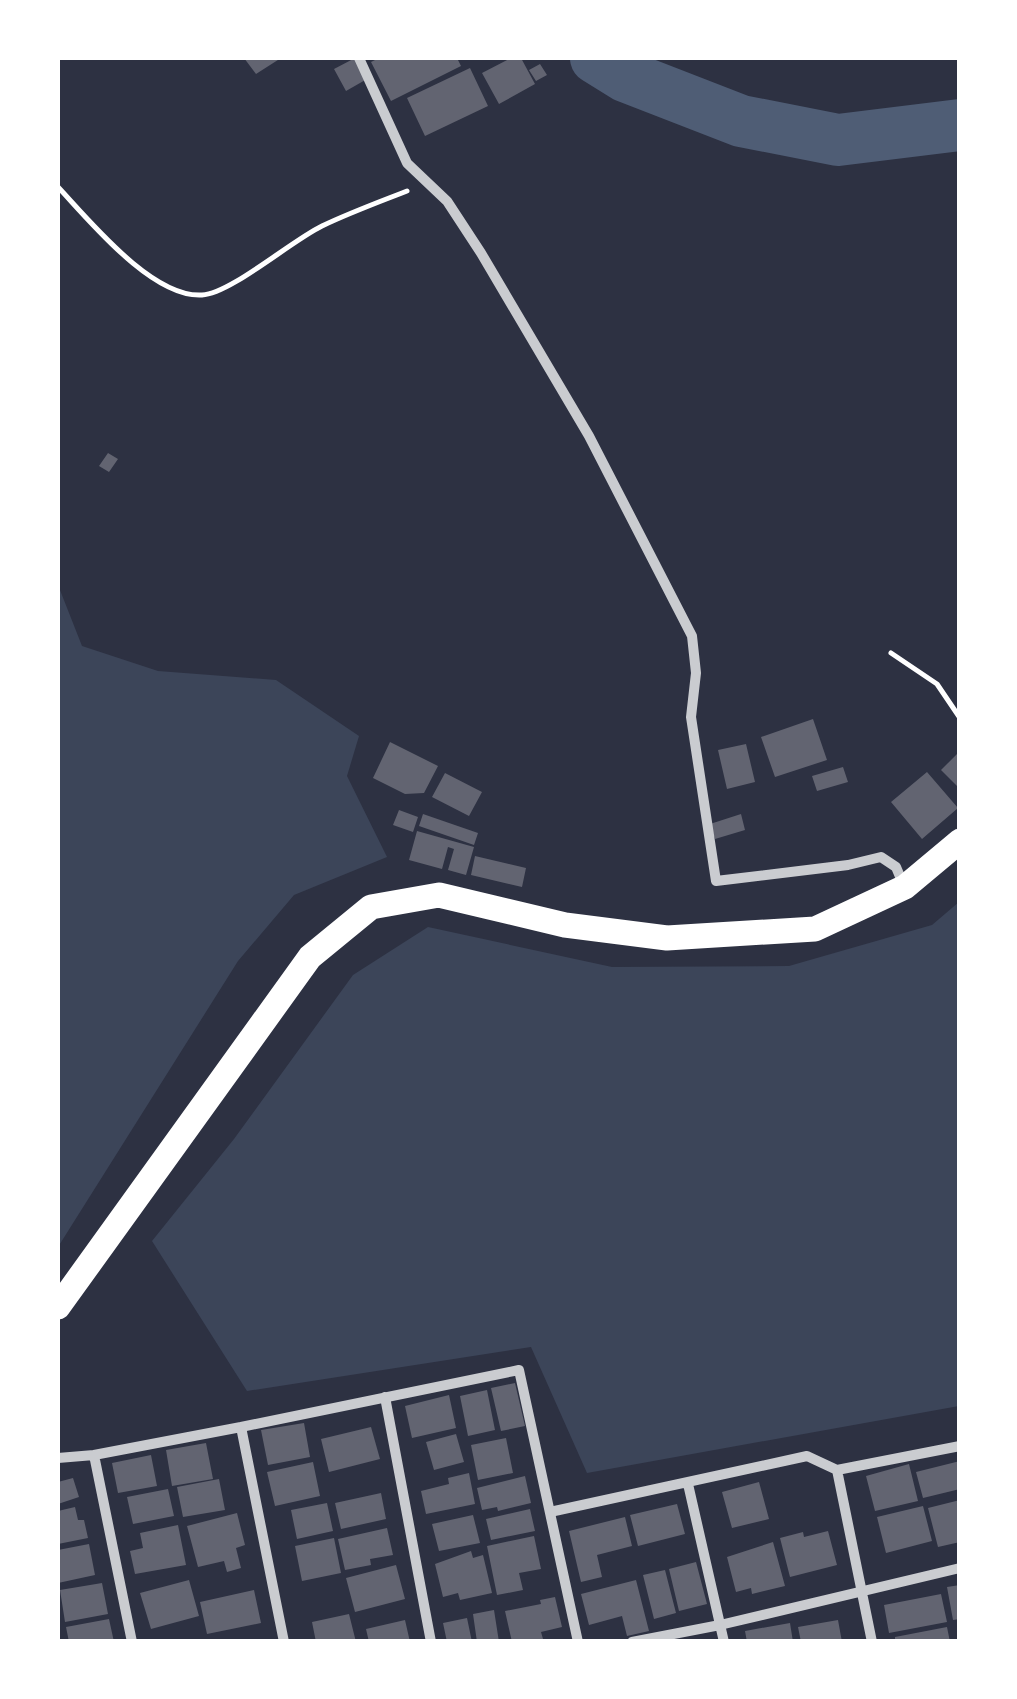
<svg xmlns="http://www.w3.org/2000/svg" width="1017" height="1699" viewBox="0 0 1017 1699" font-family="'Roboto Serif',serif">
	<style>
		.green { fill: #3c4559 }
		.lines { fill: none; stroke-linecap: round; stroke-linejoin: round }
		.river { stroke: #4f5d75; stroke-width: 52 }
		.building { fill: #626471 }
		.path { stroke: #fff; stroke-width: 5 }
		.minor { stroke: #caccd0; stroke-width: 10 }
		.primary { stroke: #fff; stroke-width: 25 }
	</style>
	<rect width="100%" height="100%" fill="#2d3142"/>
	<path class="green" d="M58,585l24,61 76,25 118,9 83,56 -12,40 40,81 -93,38 -56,66 -180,286z
		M959,902v504l-372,67 -56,-126 -284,44 -95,-150 82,-102 119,-164 75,-48 184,40 177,-1 143,-41z"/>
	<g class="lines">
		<path class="river" d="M596,58l29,18 116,45 97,19 122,-15"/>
	</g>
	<path class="building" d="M244,58h37l-25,16z
		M355,58l12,21 -21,12 -12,-22z
		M379,58h78l4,8 -70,35 -20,-39z
		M511,58h10l14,26 -36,20 -17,-31z
		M540,64l7,11 -11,6 -7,-11z
		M470,68l18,38 -63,30 -18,-38z
		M108,453l10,6 -9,13 -10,-6z
		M813,719l14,41 -52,17 -14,-40z
		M390,742l48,24 -14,27 -19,1 -32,-16z
		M746,744l9,38 -28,7 -9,-39z
		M957,754l3,2v33l-19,-19z
		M843,767l5,15 -31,9 -5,-15z
		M927,772l31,36 -36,31 -31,-37z
		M445,773l37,19 -13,24 -37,-19z
		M399,810l19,7 -5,15 -20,-7z
		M423,814l55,19 -4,12 -55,-19z
		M741,814l4,16 -30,9 -5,-15z
		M417,831l57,16 -8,28 -18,-5 6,-21 -6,-2 -6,22 -33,-9z
		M475,856l51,12 -4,19 -51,-12z
		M515,1383l10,43 -24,5 -10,-43z
		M487,1390l8,40 -27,6 -8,-40z
		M449,1395l7,33 -44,10 -7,-32z
		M304,1423l6,34 -42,8 -7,-35z
		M371,1427l9,32 -51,13 -8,-33z
		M456,1434l8,28 -30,8 -8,-28z
		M506,1438l7,35 -35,7 -7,-35z
		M206,1443l7,36 -41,7 -6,-36z
		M151,1455l6,31 -39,7 -6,-30z
		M960,1461v28l-37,9 -7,-26z
		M313,1462l7,34 -45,10 -8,-34z
		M909,1464l9,37 -43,10 -9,-35z
		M469,1473l6,31 -49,10 -5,-23 28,-7 -1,-6z
		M525,1476l6,27 -33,8 -1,-4 -15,3 -5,-22z
		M73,1478l6,19 -21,7v-22z
		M219,1479l6,31 -42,7 -6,-30z
		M759,1482l10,37 -37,9 -10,-36z
		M168,1489l6,27 -41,8 -6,-27z
		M381,1493l5,26 -45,10 -6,-26z
		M960,1500v42l-22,5 -10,-39z
		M327,1503l6,28 -36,8 -6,-29z
		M677,1504l8,30 -47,12 -8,-31z
		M923,1506l9,35 -46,12 -9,-36z
		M75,1507l3,13h6l4,18 -30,6v-33z
		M530,1509l5,22 -44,9 -5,-21z
		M237,1513l8,32 -9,3 5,20 -14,4 -3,-11 -26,6 -11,-41z
		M473,1515l7,28 -41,8 -7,-27z
		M625,1517l7,29 -35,9 5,22 -21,5 -12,-51z
		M178,1525l8,40 -51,9 -5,-23 13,-3 -3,-15z
		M387,1528l6,27 -23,4 1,6 -26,5 -7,-31z
		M828,1531l9,34 -47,12 -10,-39 23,-6 1,5z
		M534,1536l7,33 -22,4 4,17 -26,5 -10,-49z
		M334,1538l7,35 -39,8 -7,-35z
		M773,1542l12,44 -33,8 -1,-6 -15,4 -9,-35z
		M89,1544l6,31 -37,8v-33z
		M471,1551l2,7 10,-3 9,38 -32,7 -2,-7 -15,4 -8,-33z
		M696,1562l11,42 -28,7 -10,-42z
		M396,1565l9,34 -50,13 -9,-34z
		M665,1570l11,43 -22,6 -11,-44z
		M189,1580l10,36 -48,13 -11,-36z
		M636,1580l13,51 -22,5 -5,-20 -33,9 -8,-31z
		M102,1583l6,31 -43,8 -5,-32z
		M960,1585v34l-7,1 -6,-33z
		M254,1590l7,33 -54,11 -7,-32z
		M941,1594l6,28 -58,11 -5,-28z
		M555,1597l7,30 -21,5 2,7 -31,3 -7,-31 36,-7 -1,-4z
		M494,1610l5,32h-22l-4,-28z
		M349,1614l7,28h-40l-4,-20z
		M467,1618l5,24h-25l-4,-19z
		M109,1619l5,23h-45l-3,-15z
		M405,1620l5,22h-41l-3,-13z
		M838,1620l4,22h-41l-3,-15z
		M790,1623l3,19h-46l-2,-11z
		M947,1627l3,15h-55v-5z"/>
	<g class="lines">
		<path class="path" d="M58,187c31,33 94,111 144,108 28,-1 89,-54 120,-69 27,-13 57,-24 85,-35
			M891,653l46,31 23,34"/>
		<path class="minor" d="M359,58l48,105 40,38 34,52 108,183 103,200 4,37 -5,44 25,164 132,-16 33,-8 15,10 8,19
			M385,1397l46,245
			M241,1427l43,215
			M94,1455l38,187
			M58,1458l36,-3 147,-28 278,-57 59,272
			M837,1470l35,172
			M688,1484l36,158
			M550,1512l257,-56 30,14 123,-24
			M632,1642l88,-17 240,-57"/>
		<path class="primary" d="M58,1307l252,-350 61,-50 68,-12 126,30 102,13 148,-9 90,-42 55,-46"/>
	</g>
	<rect width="1017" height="1699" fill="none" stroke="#ffffff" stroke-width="120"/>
</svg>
